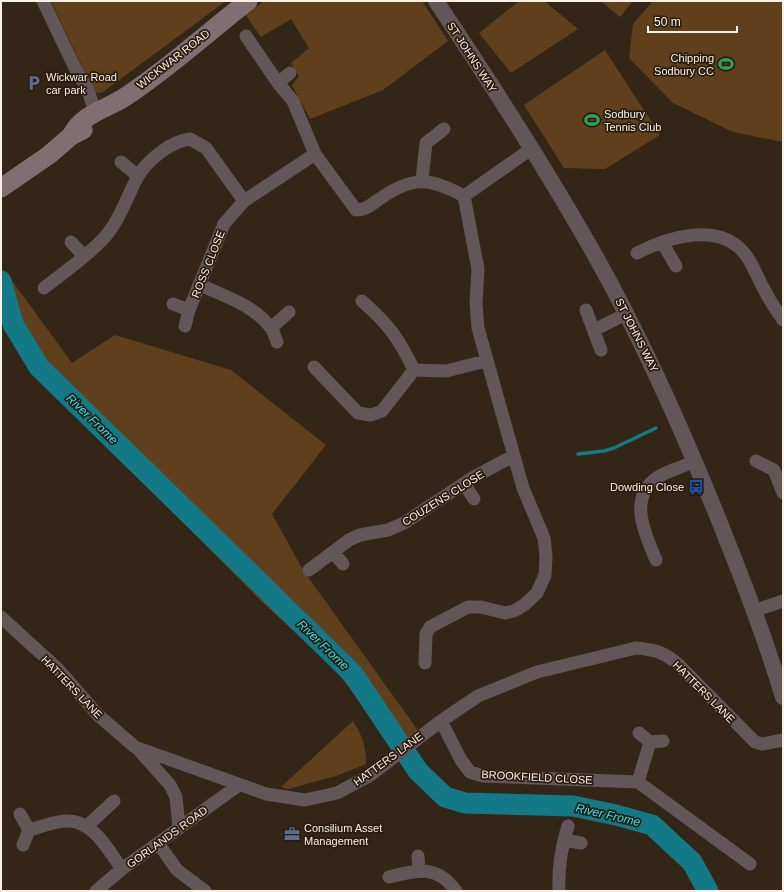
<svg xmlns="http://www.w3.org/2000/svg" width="784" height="892" viewBox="0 0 784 892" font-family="Helvetica,sans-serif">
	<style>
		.green { fill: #60401c }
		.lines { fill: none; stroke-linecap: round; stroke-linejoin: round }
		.stream { stroke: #137987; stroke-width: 3.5 }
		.river { stroke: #137987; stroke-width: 21 }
		.minor { stroke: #615658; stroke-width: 13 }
		.tertiary { stroke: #615658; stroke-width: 16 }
		.secondary { stroke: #806e72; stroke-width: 19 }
		.labels { text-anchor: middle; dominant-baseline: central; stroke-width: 3.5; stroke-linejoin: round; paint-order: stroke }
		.street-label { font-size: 11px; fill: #f8efe5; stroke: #2a1c0e }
		.poi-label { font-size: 11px; fill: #f8efe5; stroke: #2a1c0e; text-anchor: start }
		.water-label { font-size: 12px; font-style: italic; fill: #2fe5fe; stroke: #2a1c0e }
	</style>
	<rect width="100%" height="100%" fill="#342617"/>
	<path class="green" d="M51,1h175l-123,91 -4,1 -5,-1z
		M264,1h158l26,40 -65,49 -73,29 -18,-34 7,-9 -8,-13 18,-15 -18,-29 -30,18 -16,-23z
		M519,1h25l34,28 -67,44 -32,-40z
		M601,1h32l-13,16z
		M653,1h130v141l-50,-10 -60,-29 -44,-45 4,-34z
		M605,50l55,85 -55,34 -41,-1 -40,-63z
		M10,278l62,85 43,-28 116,35 95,75 -54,69 31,56 116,162 -23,17 -62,-81 -73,-67 -226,-227 -28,-48 -6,-22v-23z
		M353,721c9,14 13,25 13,43l-30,12 -48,13 -7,-2z"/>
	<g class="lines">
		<path class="stream" d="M578,454l26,-3 10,-3 42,-20"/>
		<path class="river" d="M1,281l12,43 26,43 314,307 65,97 27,26 20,6 108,3 43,9 36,10 40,37 16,29"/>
		<path class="minor" d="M43,1l33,69 11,18 8,23
			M246,36l32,47 15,18 22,53 41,56c9,0 15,-5 22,-10 34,-24 50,-23 86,-4l14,73 -2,34 2,25 45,160 21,50 2,18 -1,19 -8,18 -13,12 -10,6 -9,2 -24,-6h-13l-38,20 -4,7 -1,29
			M278,83l12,-10
			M121,162l17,14
			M422,180l4,-37 18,-14
			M464,196l67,-47
			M71,242l13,14
			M662,242l14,24
			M637,253c31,-16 82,-32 108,1 8,10 12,23 19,35 5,11 12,21 19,31
			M200,285c24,11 54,20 71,43 3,3 4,10 6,14
			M44,288c19,-15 41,-30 59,-49 16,-17 23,-40 34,-61 9,-17 34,-37 53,-39l16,9 38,53
			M362,301c27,24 36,36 52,69
			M173,304l16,6
			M586,310l15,40
			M185,326l4,-16 35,-86 20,-23 71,-47
			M271,328l18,-16
			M594,330l32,-16
			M314,367l44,46 13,2 11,-4 32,-41 32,1 40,-10
			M756,461l18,9 9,23
			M464,484l10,15
			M333,552l10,12
			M656,560c-11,-26 -29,-63 2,-83 11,-7 25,-10 37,-16
			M309,570l40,-30 11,-5 28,-5 16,-7 70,-46 39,-21
			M754,611l29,-10
			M1,617l57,52 40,46 37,32 131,47 39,6 32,-7 32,-17 72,-55 37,-25 59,-24 99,-24c20,2 28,4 43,17l76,77 7,2 21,-4
			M441,721l20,39 9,12 13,4 155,6 112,82
			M639,733l11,9 13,-1
			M138,749l32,36 6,12 3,30
			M638,782l12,-40
			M20,814l9,16
			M87,826l27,-25
			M564,840l17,3
			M158,843l19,27 28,21
			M23,845l6,-15c11,-3 24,-8 36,-9 28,-2 43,29 57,48
			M418,856l1,14
			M389,877c28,-7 48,-13 67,14
			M96,891l26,-22 117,-84
			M559,891c-1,-23 2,-43 9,-65"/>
		<path class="tertiary" d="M436,1c53,79 105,160 152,242 50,87 90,177 128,270 24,60 48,121 67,184"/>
		<path class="secondary" d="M71,136c12,-23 34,-26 54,-39 43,-28 82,-64 123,-96
			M1,188l48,-33 22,-19 12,-6"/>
	</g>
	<defs>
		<symbol id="stadium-bare" viewBox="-9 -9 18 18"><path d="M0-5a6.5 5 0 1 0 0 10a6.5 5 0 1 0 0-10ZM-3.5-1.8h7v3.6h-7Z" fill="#2e9e5b" stroke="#2a1c0e" stroke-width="2.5" paint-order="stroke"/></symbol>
		<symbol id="parking-bare" viewBox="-9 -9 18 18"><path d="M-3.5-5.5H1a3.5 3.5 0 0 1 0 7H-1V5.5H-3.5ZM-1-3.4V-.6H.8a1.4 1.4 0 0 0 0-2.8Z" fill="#5c6f8a" stroke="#2a1c0e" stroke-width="2.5" paint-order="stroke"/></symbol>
		<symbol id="bus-bare" viewBox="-9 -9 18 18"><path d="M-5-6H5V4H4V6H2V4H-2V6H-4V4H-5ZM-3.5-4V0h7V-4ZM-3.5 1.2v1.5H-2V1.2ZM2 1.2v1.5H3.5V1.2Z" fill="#1a4fb4" stroke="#2a1c0e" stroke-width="2.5" paint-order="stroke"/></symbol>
		<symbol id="office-bare" viewBox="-9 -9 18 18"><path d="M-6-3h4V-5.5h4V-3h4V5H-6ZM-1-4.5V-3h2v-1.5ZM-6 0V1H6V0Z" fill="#5c6f8a" stroke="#2a1c0e" stroke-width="2.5" paint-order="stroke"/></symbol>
	</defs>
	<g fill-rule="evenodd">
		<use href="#stadium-bare" x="715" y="53" width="22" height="22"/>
		<use href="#parking-bare" x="23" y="72" width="22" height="22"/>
		<use href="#stadium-bare" x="581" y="109" width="22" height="22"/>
		<use href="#bus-bare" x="685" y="476" width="22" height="22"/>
		<use href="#office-bare" x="281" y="823" width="22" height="22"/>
	</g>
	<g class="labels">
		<g class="street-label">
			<text transform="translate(472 57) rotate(57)">ST JOHNS WAY</text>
			<text transform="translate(173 59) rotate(-38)">WICKWAR ROAD</text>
			<text transform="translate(208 264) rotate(-68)">ROSS CLOSE</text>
			<text transform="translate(637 335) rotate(63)">ST JOHNS WAY</text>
			<text transform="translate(443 498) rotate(-32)">COUZENS CLOSE</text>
			<text transform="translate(72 687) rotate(46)">HATTERS LANE</text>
			<text transform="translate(704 692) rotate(45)">HATTERS LANE</text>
			<text transform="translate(388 759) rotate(-36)">HATTERS LANE</text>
			<text transform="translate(537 777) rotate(3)">BROOKFIELD CLOSE</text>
			<text transform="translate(167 837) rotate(-36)">GORLANDS ROAD</text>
		</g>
		<g class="poi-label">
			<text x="714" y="58" text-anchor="end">Chipping<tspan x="714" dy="13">Sodbury CC</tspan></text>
			<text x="46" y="77">Wickwar Road<tspan x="46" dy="13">car park</tspan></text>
			<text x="604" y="114">Sodbury<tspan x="604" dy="13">Tennis Club</tspan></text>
			<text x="684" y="487" text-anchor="end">Dowding Close</text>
			<text x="304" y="828">Consilium Asset<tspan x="304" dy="13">Management</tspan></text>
		</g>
		<g class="water-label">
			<text transform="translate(92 419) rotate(44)">River Frome</text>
			<text transform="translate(323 645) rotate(44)">River Frome</text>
			<text transform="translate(608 815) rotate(13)">River Frome</text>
		</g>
	</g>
	<rect width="784" height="892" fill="none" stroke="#f8efe5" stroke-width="4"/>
	<path d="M648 26v6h89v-6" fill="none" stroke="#f8efe5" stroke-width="2"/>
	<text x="654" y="26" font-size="12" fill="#f8efe5" stroke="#2a1c0e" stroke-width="3" paint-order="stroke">50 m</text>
</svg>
